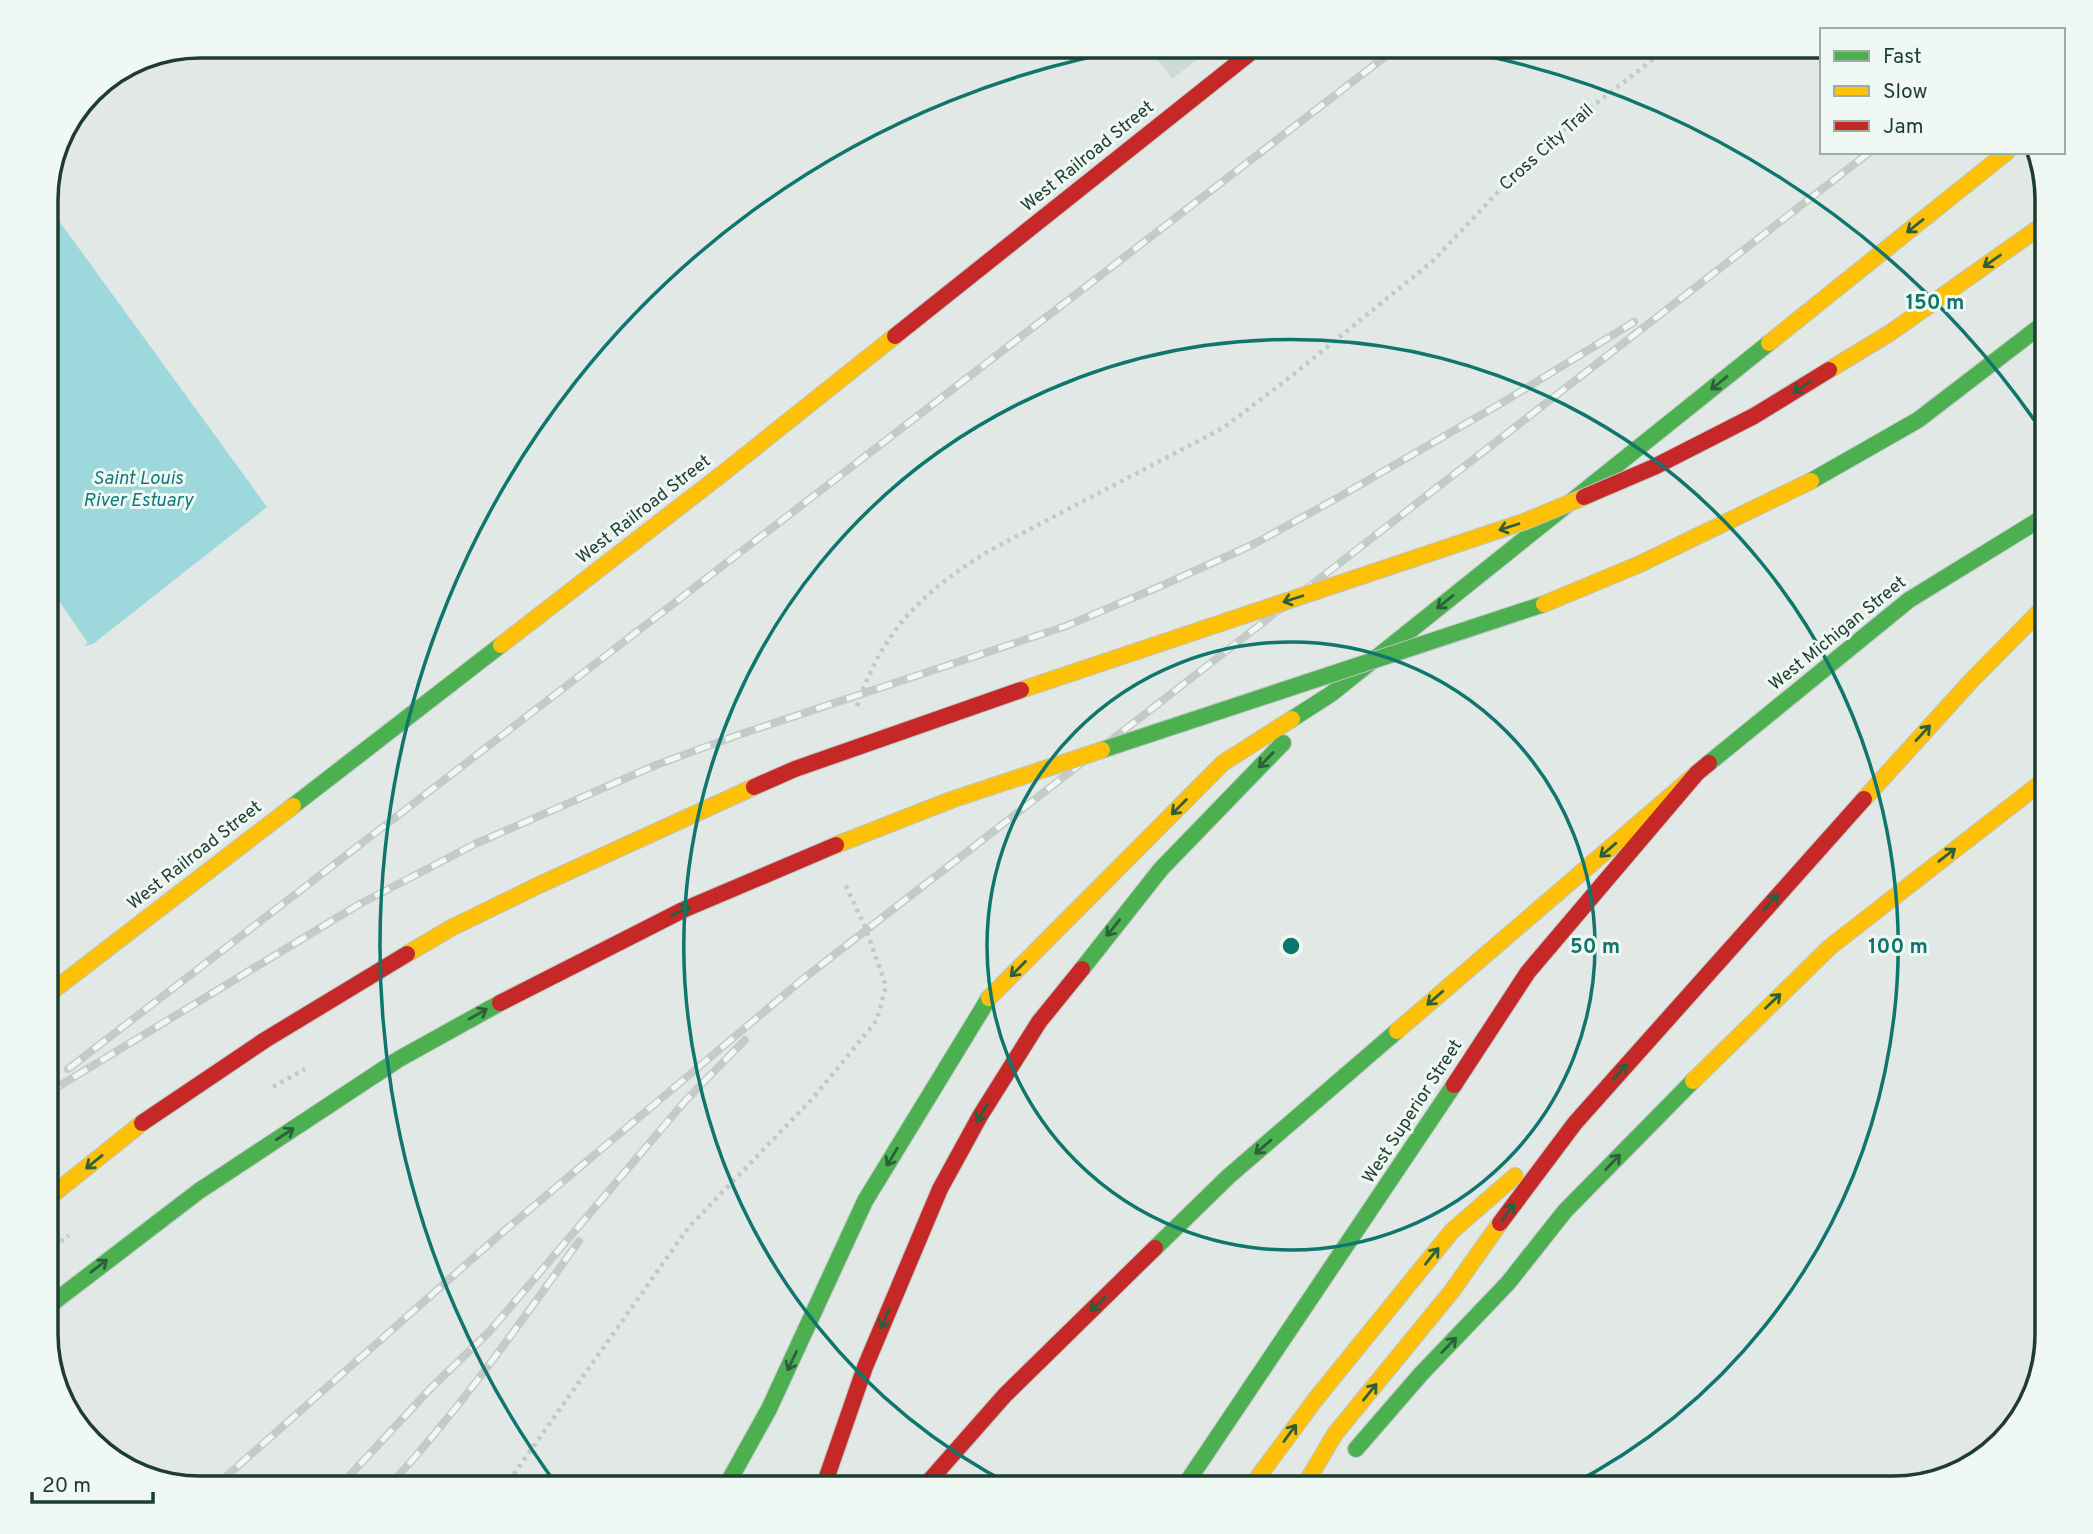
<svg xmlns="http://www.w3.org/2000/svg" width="2093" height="1534" viewBox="0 0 2093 1534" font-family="Overpass,sans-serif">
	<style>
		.built { fill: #cfdad4 }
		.water { fill: #9dd9dc }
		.pier { fill: #e2e8e5 }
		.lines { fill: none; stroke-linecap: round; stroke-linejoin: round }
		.fast-casing { stroke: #bdc8c3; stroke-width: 18 }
		.slow-casing { stroke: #bdc8c3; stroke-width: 18 }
		.jam-casing { stroke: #bdc8c3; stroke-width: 18 }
		.path { stroke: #bfc9c5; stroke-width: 4.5; stroke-dasharray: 3.5 5; stroke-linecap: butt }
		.fast { stroke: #4caf50; stroke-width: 16 }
		.slow { stroke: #ffc107; stroke-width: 16 }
		.jam { stroke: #c62828; stroke-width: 16 }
		.rail-casing { stroke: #c5cac8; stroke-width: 8 }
		.rail { stroke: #eff8f2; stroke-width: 5; stroke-dasharray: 16; stroke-linecap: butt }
		.fast-bridge-casing { stroke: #bbc5c1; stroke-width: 18; stroke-linecap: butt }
		.slow-bridge-casing { stroke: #bbc5c1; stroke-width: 18; stroke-linecap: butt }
		.jam-bridge-casing { stroke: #bbc5c1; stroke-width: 18; stroke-linecap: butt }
		.fast-bridge { stroke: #4caf50; stroke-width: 16 }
		.slow-bridge { stroke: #ffc107; stroke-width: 16 }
		.jam-bridge { stroke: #c62828; stroke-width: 16 }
		.oneway { stroke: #2c5f3b }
		.ring { fill: none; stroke: #0f766e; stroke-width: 3.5 }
		.labels { text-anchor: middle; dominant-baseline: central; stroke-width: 6; stroke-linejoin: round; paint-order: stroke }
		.street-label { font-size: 18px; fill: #1e3d32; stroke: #eff8f2 }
		.water-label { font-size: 19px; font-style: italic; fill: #117980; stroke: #eff8f2 }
		.rim { fill: none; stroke: #1e3d32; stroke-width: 3.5 }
		.centre { fill: #0f766e; stroke: #eff8f2; stroke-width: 3.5 }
		.ring-label { font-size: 21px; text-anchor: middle; font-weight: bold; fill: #0f766e; stroke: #eff8f2; stroke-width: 6; stroke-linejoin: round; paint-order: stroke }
	</style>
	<rect width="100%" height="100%" fill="#e2e8e5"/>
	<path class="built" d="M1148,46h67l-43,33z"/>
	<path class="water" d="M46,203l221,304 -174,137 -10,2 -37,-51z"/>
	<path class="pier" d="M46,582l42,61 -8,5 -34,-47z"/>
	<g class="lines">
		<defs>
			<path id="fast" d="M1292,719l39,-25 438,-351
				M1709,763l200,-163 138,-85
				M293,806l208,-161
				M1082,969l79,-100 122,-126
				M1155,1248l74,-72 168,-145
				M1356,1449l65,-75 87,-91 57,-72 128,-130
				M725,1488l44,-79 96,-208 124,-203
				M1183,1488l271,-403"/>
			<path id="slow" d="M1769,343l238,-191
				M501,645l221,-171 173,-138
				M1864,799l107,-118 76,-77
				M46,996l247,-190
				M989,998l234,-235 69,-44
				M1397,1031l300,-258
				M1693,1081l137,-134 217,-169
				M46,1200l96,-77
				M1250,1488l65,-88 137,-169 63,-55
				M1303,1488l32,-54 117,-143 48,-68"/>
			<path id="jam" d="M895,336l364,-290
				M1454,1085l74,-113 169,-199 12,-10
				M1500,1223l75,-100 289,-324
				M823,1488l42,-121 75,-178 40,-73 59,-94 43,-53
				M923,1488l82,-93 150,-147"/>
		</defs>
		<use href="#fast" class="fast-casing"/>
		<use href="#slow" class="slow-casing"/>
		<use href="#jam" class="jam-casing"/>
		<path class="path" d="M857,706c26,-78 70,-119 139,-159l227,-119 66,-50 144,-117 92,-98 50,-43 95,-74
			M273,1087l32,-18
			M46,1249l8,-2 15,-12
			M504,1488l184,-260 125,-130 64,-78 9,-34 -20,-57 -21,-45"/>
		<use href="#fast" class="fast"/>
		<use href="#slow" class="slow"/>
		<use href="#jam" class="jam"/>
		<defs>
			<path id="rail" d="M68,1069l1331,-1023
				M46,1094l312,-189 117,-61 181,-79 82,-30 328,-109 95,-40 93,-42 85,-47 166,-96 129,-79
				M213,1488l284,-251 306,-258 1067,-827
				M338,1488l92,-99 60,-58 196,-231 59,-60
				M387,1488c71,-76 131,-162 192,-247"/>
		</defs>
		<use href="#rail" class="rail-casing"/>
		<use href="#rail" class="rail"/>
		<defs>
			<path id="fast-bridge" d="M1811,481l107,-61 129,-99
				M1102,750l442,-146
				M46,1308l153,-117 200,-132 101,-56"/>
			<path id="slow-bridge" d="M1829,370l61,-37 157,-111
				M1544,604l96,-40 171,-83
				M1021,690l505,-169 58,-24
				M836,845l115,-45 151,-50
				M407,954l44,-26 88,-43 215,-98"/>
			<path id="jam-bridge" d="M1584,497l70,-30 100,-51 75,-46
				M754,787l41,-18 226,-79
				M500,1003l183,-93 153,-65
				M142,1123l123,-83 142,-86"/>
		</defs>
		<use href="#fast-bridge" class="fast-bridge-casing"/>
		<use href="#slow-bridge" class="slow-bridge-casing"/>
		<use href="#jam-bridge" class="jam-bridge-casing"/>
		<use href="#fast-bridge" class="fast-bridge"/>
		<use href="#slow-bridge" class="slow-bridge"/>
		<use href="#jam-bridge" class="jam-bridge"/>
	</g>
	<defs><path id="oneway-shaft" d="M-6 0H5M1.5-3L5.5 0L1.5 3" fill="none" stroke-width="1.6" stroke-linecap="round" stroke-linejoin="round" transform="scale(1.75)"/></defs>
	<g class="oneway">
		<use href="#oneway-shaft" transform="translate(1915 226) rotate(141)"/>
		<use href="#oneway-shaft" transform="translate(1992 261) rotate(145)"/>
		<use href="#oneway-shaft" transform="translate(1719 383) rotate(141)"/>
		<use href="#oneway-shaft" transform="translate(1802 387) rotate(148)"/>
		<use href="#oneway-shaft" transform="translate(1509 527) rotate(162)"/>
		<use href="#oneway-shaft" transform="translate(1293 599) rotate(162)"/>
		<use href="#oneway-shaft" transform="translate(1445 602) rotate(141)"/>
		<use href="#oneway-shaft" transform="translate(1923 733) rotate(-47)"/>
		<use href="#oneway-shaft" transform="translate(1266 760) rotate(134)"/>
		<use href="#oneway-shaft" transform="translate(1179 807) rotate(135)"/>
		<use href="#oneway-shaft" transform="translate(1608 850) rotate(139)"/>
		<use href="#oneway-shaft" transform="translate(1947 855) rotate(-38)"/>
		<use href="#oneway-shaft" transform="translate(1771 902) rotate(-48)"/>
		<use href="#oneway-shaft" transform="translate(681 911) rotate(-25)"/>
		<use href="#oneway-shaft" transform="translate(1113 928) rotate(129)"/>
		<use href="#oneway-shaft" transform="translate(1018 969) rotate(135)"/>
		<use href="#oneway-shaft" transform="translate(1435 998) rotate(139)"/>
		<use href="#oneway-shaft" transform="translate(1773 1001) rotate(-44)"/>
		<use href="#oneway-shaft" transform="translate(478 1014) rotate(-30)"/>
		<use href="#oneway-shaft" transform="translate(1620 1072) rotate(-48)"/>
		<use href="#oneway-shaft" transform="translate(982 1113) rotate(121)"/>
		<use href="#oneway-shaft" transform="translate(285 1134) rotate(-33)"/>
		<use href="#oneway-shaft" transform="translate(1263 1147) rotate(139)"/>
		<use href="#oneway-shaft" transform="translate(892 1157) rotate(121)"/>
		<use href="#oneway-shaft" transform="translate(94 1162) rotate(141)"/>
		<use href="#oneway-shaft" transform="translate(1613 1162) rotate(-46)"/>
		<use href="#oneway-shaft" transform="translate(1508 1212) rotate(-54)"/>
		<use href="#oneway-shaft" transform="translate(1432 1256) rotate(-51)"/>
		<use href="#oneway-shaft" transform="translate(99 1266) rotate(-38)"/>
		<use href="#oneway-shaft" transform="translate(1098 1304) rotate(136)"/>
		<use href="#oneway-shaft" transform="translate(885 1319) rotate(112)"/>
		<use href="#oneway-shaft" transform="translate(1449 1345) rotate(-46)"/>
		<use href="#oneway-shaft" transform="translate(792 1361) rotate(115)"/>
		<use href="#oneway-shaft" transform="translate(1370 1392) rotate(-51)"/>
		<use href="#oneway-shaft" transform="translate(1290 1433) rotate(-54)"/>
	</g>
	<g class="ring">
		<circle cx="1291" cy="946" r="304"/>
		<path d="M1015 1487A607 607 0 1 1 1567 1487"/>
		<path d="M559 1488A911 911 0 0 1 1148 46M1434 46A911 911 0 0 1 2046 437"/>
	</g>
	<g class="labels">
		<g class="street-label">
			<text transform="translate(1547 148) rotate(-42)">Cross City Trail</text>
			<text transform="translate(1088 157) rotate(-39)">West Railroad Street</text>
			<text transform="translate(644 510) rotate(-38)">West Railroad Street</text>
			<text transform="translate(1838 634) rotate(-39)">West Michigan Street</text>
			<text transform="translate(195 856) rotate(-38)">West Railroad Street</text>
			<text transform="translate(1413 1112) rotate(-57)">West Superior Street</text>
		</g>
		<g class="water-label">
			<text x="138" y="479">Saint Louis<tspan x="138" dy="22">River Estuary</tspan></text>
		</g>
	</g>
	<path d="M0 0H2093V1534H0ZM200 58H1893A142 142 0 0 1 2035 200V1334A142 142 0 0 1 1893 1476H200A142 142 0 0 1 58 1334V200A142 142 0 0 1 200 58Z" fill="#eff8f2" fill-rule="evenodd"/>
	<path class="rim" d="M200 58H1893A142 142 0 0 1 2035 200V1334A142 142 0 0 1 1893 1476H200A142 142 0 0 1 58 1334V200A142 142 0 0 1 200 58Z"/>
	<circle cx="1291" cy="946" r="10" class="centre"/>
	<g class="ring-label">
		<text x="1935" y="309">150 m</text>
		<text x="1595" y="953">50 m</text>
		<text x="1898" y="953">100 m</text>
	</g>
	<rect x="1820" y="28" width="245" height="126" fill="#eff8f2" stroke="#9bada5" stroke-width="2"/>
	<rect x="1834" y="51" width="35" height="10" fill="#4caf50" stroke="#9bada5" stroke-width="2"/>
	<text x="1883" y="63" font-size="21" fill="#1e3d32">Fast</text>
	<rect x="1834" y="86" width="35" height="10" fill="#ffc107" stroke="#9bada5" stroke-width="2"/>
	<text x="1883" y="98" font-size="21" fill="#1e3d32">Slow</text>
	<rect x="1834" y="121" width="35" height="10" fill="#c62828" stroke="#9bada5" stroke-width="2"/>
	<text x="1883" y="133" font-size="21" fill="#1e3d32">Jam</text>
	<path d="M32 1492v10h121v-10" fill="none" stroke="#1e3d32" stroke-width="3.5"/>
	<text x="42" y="1492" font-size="21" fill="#1e3d32" stroke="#eff8f2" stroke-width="5" paint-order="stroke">20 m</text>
</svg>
